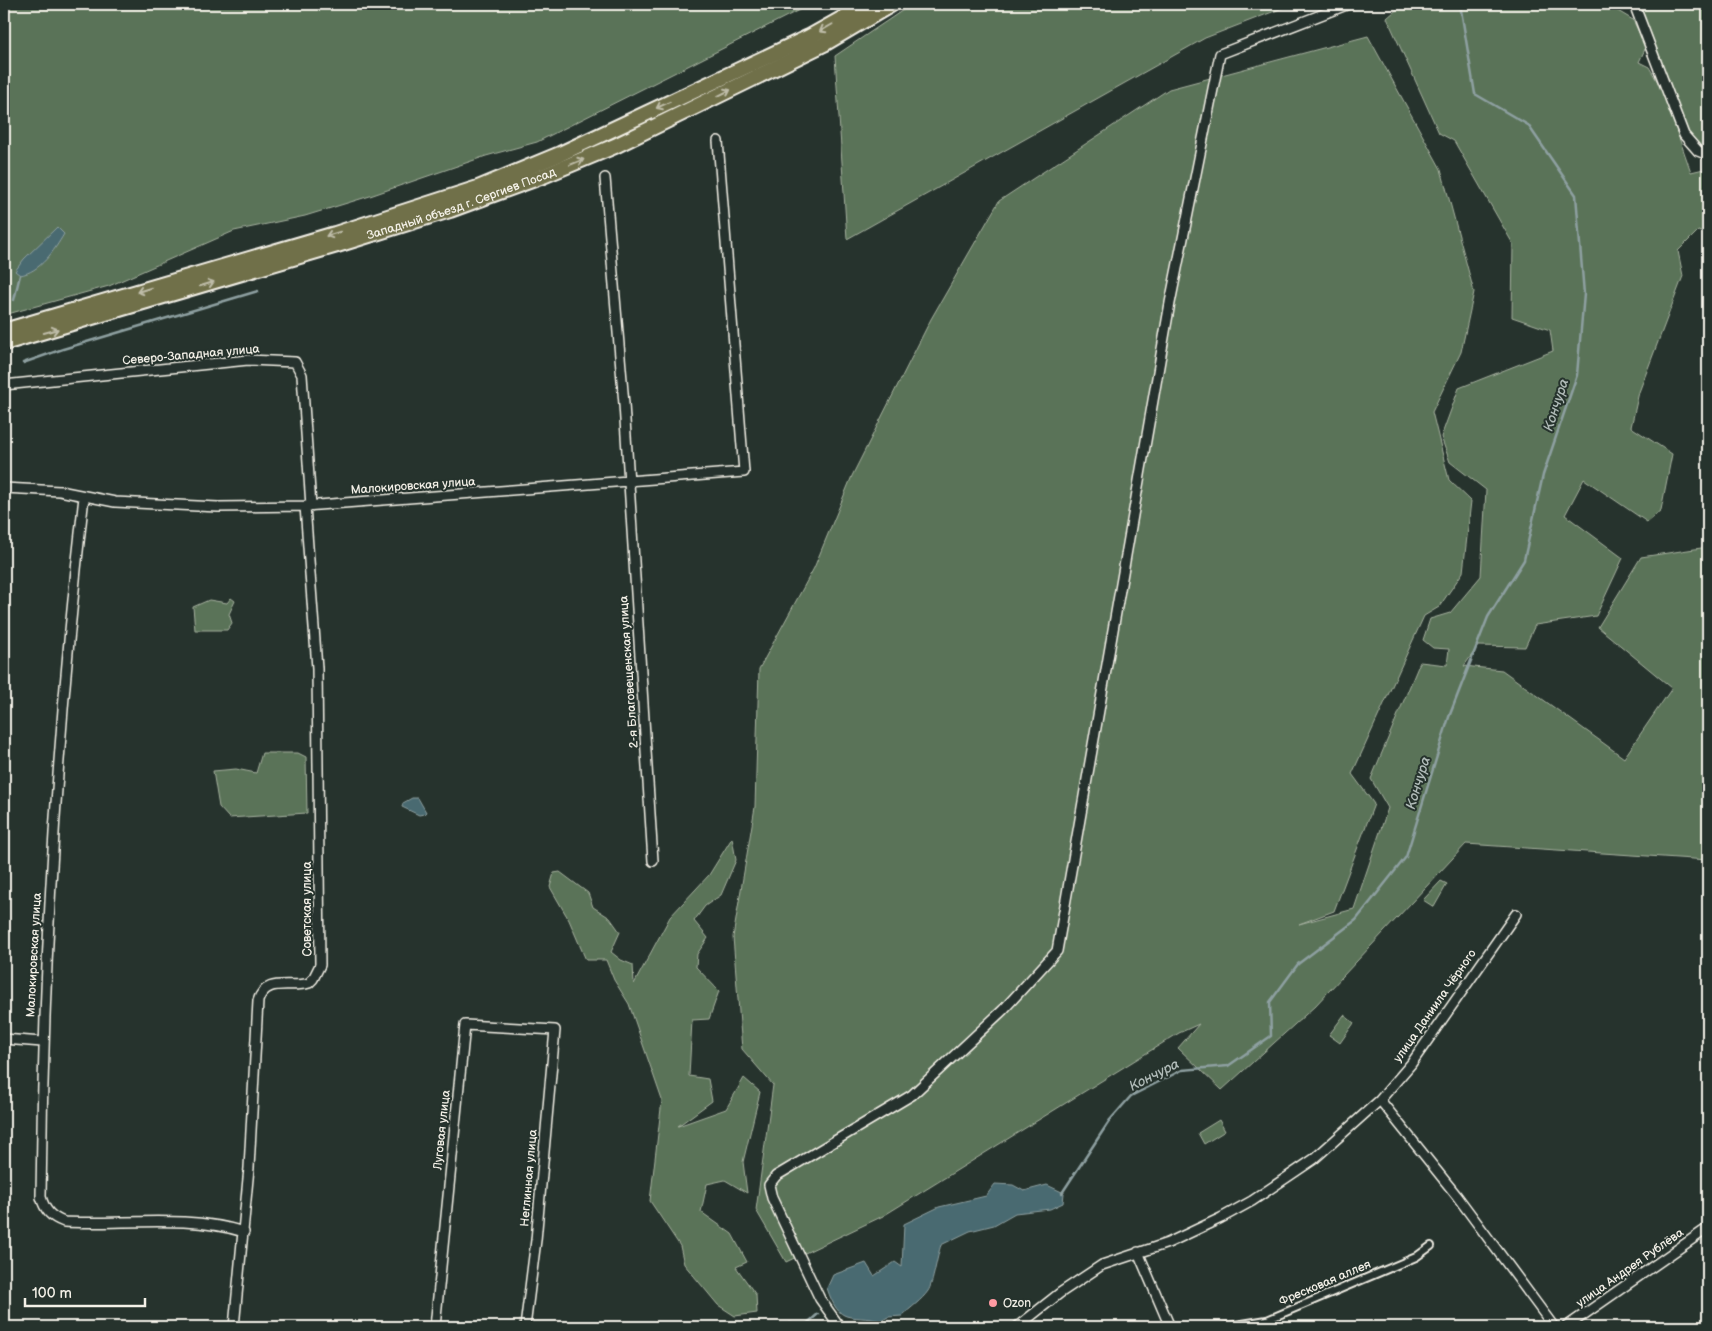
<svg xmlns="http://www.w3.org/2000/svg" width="1712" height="1331" viewBox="0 0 1712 1331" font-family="'Balsamiq Sans',sans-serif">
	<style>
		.green { fill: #5a7359; stroke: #a7b2a0 }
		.water { fill: #4a6a71; stroke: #8ea0a1 }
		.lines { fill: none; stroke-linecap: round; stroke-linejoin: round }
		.stream { stroke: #8ea0a1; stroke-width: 2.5 }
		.pedestrian-casing { stroke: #f4f1e8; stroke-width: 10 }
		.minor-casing { stroke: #f4f1e8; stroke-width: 12 }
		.primary-casing { stroke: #f4f1e8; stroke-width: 18 }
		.pedestrian { stroke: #26332d; stroke-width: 6 }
		.minor { stroke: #26332d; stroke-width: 9 }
		.primary { stroke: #70704a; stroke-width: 14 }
		.oneway { stroke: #bfbda9 }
		.poi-dot { fill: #ff9aa2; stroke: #26332d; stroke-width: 2 }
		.labels { text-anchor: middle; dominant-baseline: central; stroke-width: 4; stroke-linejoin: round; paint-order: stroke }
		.street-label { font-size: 12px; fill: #f4f1e8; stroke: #26332d }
		.poi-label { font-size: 12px; fill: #f4f1e8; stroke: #26332d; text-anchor: start }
		.water-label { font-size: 14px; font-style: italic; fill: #b0bbb8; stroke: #26332d }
	</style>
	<rect width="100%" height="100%" fill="#26332d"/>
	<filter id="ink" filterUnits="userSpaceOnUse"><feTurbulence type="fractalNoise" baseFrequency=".02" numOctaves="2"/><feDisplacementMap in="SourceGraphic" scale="10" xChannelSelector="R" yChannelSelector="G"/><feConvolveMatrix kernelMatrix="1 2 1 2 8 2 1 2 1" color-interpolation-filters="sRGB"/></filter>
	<g filter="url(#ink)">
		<path class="green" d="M4,4h807l-274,138 -51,14 -116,40 -65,20 -71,15 -125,55 -105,29z
			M912,4h381l-88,34 -358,201 -12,-183z
			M1403,4h154l7,3 42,-3 27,16 13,27 -7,15 10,5 13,22 29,83 17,-4v66l-10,-3 -20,20 5,25 -44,116 -8,35 41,27 -11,56 -14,12 -63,-43 -19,36 58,43 -27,58 -61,9 -10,22 -47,-1 -14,20 38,4 122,88 48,-70 -74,-61 43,-70 67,-10v313l-242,-16 -151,162 -93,84 -44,-42 21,-24 -20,9 -296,183 -97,46 -30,-52 17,-125 -31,-36 -9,-112 22,-130 4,-138 55,-101 38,-92 79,-157 68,-118 170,-112 199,-53 73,133 33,123 -13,60 -29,60 17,68 22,21 -8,71 -24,35 -15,9 -72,158 22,30 -40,107 -35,13 55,-15 34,-101 -17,-29 49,-117 27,3 2,-16 -16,-1 -10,-8 7,-21 20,-6 31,-37 5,-86 -36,-28 -9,-25 18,-49 94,-37 -3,-21 -38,-13 1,-73 -59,-103 -15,-8 -52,-115z
			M1634,4h74v151l-24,-20z
			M231,598l4,3 -6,13 3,9 -5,7h-32l-2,-23 16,-7 18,3z
			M262,753h36l8,4 1,56 -78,5 -10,-11 -6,-36 23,-2 20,4z
			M732,838l4,22 -15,35 -16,11 -11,15 14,17 -11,16 -1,13 23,24 -10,28 -17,1 -3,56 19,3 4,22 -34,25 48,-17 18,-31 16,14 -17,70 4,31 -22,-13 -18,4 -6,28 31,22 15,28 -11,5 20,28 1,18 -22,3 -17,-11 -34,-41 -4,-18 -30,-45 12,-101 -33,-96 -15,-24 -8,-20h-20l-17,-40 -19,-33 4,-14 6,-1 28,21 5,14 17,11 10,14 -9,20 10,8 12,5 1,19 36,-67 39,-42z
			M1441,881l6,3 -13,23 -11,-7z
			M1344,1015l10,8 -14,20 -11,-8z
			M1219,1120l6,11 -21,13 -6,-11z"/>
		<path class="water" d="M57,227l7,7c-10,17 -24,38 -44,41l-5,-4 9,-12z
			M412,798h6l8,14 -2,2 -5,1 -17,-8 1,-4z
			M995,1184l18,1 11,6 23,-6 17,8 -1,10 -13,6 -35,4 -21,12 -24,6 -29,14c-4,11 -8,39 -13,46 -6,9 -18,17 -26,25l-14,1 -7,4c-32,-8 -41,6 -54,-33l6,-13 33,-12 8,13 21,-14 7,5 2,-43 35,-17 47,-11z"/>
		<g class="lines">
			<path class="stream" d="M14,300l6,-25
				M23,363l40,-14 195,-58
				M1062,1193l48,-73 21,-24 51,-26 46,-4 43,-30 -1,-34 28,-38 58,-44 50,-63 43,-140 39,-100 36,-57 19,-85 34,-100 7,-81 -8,-99 -48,-70 -53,-31 -15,-90
				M789,1327l1,-4 10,4
				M803,1327l15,-13"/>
			<defs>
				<path id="pedestrian" d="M1223,1327l44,-7 149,-63 15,-11"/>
				<path id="minor" d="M1634,4l50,131 14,16 10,4
					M605,178l19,226 29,457
					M4,385l244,-25 47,2 7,13 9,131
					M4,488l56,3 55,11 103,5 87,-1 439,-34 -26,-331
					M84,497c-27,233 -41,467 -43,700 4,14 10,20 23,25 60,3 121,-8 180,10
					M4,1039l38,3
					M1380,1100l77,96 97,131
					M1138,1252l32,75
					M234,1327l15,-159 9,-167c8,-25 32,-12 51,-18l4,-4 7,-14 -3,-297 -12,-162
					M435,1327l30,-302 90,5 -19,210 -11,87
					M840,1327l-20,-28 -48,-101 -3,-13 7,-9 136,-81 91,-85 54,-59 113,-648 50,-249 129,-50
					M1017,1327l43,-34 42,-28 66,-22 53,-25 31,-17 62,-42 66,-59 31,-36 105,-150
					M1566,1327l142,-99"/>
				<g id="primary">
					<path d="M4,331l331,-97 143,-46 82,-34 249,-117 59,-33"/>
					<path id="s1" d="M4,343l333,-98 113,-35 93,-34 72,-30 209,-102 68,-40"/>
				</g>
			</defs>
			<use href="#pedestrian" class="pedestrian-casing"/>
			<use href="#minor" class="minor-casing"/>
			<use href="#primary" class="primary-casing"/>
			<use href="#pedestrian" class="pedestrian"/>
			<use href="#minor" class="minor"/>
			<use href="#primary" class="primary"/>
		</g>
		<defs><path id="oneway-shaft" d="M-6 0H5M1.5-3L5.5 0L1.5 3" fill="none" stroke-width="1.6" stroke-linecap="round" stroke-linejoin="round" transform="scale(1.25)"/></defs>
		<g class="oneway">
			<use href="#oneway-shaft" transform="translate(826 28) rotate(150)"/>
			<use href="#oneway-shaft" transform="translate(724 93) rotate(-26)"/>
			<use href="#oneway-shaft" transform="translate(663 105) rotate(155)"/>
			<use href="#oneway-shaft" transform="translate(577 162) rotate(-22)"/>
			<use href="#oneway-shaft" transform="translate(333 234) rotate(163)"/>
			<use href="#oneway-shaft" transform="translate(207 284) rotate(-17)"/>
			<use href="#oneway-shaft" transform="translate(144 290) rotate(163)"/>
			<use href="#oneway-shaft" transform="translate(51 331) rotate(-15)"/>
		</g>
	</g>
	<circle class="poi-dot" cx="993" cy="1303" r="5"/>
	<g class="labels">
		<g class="street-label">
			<text stroke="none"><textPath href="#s1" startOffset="478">Западный объезд г. Сергиев Посад</textPath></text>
			<text transform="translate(191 355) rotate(-5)">Северо-Западная улица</text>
			<text transform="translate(413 486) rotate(-4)">Малокировская улица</text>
			<text transform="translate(629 672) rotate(-94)">2-я Благовещенская улица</text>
			<text transform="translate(307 909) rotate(-90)">Советская улица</text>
			<text transform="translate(34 955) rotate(-87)">Малокировская улица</text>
			<text transform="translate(1435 1006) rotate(-55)">улица Даниила Чёрного</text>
			<text transform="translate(442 1130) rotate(-84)">Луговая улица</text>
			<text transform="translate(529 1178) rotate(-85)">Неглинная улица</text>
			<text transform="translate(1630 1268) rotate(-35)">улица Андрея Рублёва</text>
			<text transform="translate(1325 1283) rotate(-23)">Фресковая аллея</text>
		</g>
		<g class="poi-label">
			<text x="1003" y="1303">Ozon</text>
		</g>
		<g class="water-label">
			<text transform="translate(1556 405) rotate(-72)">Кончура</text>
			<text transform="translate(1418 783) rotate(-73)">Кончура</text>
			<text transform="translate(1154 1075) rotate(-27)">Кончура</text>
		</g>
	</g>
	<rect width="1712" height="1331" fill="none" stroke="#26332d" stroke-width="20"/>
	<rect x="10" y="10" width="1692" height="1311" fill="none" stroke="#f4f1e8" stroke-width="2" filter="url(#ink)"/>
	<path d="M25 1298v8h120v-8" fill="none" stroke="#f4f1e8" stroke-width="2.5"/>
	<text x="32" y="1298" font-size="15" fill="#f4f1e8" stroke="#26332d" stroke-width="4" paint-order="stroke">100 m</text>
</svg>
